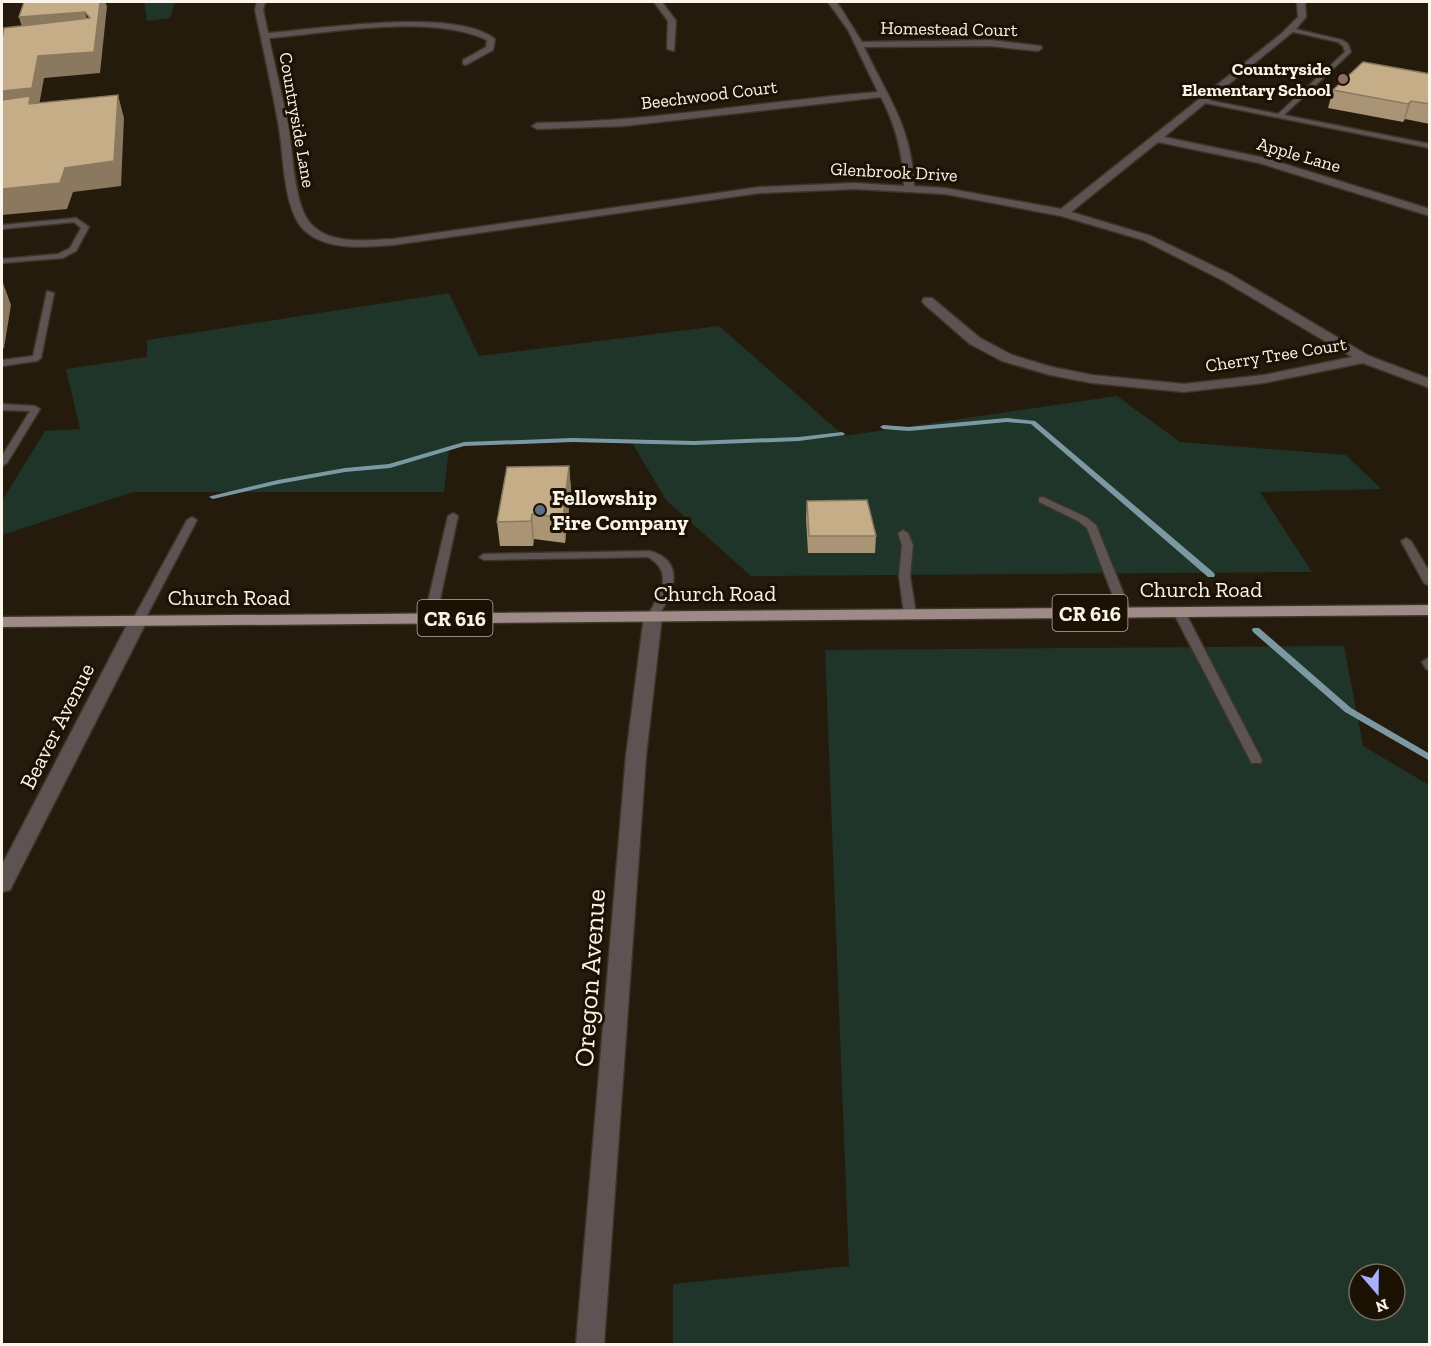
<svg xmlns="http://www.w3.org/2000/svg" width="1431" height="1346" viewBox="0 0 1431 1346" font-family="'Zilla Slab',serif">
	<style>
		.green { fill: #203529; fill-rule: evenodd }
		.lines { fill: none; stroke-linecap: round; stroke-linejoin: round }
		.stream { fill: #7c99a3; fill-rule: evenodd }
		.lane-casing { stroke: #3e3527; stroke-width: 3 }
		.street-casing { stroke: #3e3527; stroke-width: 3 }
		.primary-casing { stroke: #3e3527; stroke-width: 3 }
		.lane { fill: #5d5352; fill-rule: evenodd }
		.street { fill: #5d5352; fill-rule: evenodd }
		.primary { fill: #9e8a87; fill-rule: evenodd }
		.wall { fill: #a99575 }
		.shaded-wall { fill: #8a795f }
		.building { fill: #c5ad88; stroke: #8a795f; stroke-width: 1.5 }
		.education-dot { fill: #8d6e63; stroke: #1b1204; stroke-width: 2 }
		.service-dot { fill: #5c6f8a; stroke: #1b1204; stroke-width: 2 }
		.labels { text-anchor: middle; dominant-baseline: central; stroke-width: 6; stroke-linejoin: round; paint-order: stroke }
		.far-street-label { font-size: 18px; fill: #faf4ea; stroke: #1b1204 }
		.far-poi-label { font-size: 18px; font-weight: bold; fill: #faf4ea; stroke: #1b1204; text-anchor: end }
		.shield { fill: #1b1204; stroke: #b7b0a5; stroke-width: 1.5 }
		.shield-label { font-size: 21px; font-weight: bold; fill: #faf4ea }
		.poi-label { font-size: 22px; font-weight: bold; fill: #faf4ea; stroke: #1b1204; text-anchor: start }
		.street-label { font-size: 22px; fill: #faf4ea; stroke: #1b1204 }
		.near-street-label { font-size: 27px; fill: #faf4ea; stroke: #1b1204 }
	</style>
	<rect width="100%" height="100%" fill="#241b0c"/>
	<path class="green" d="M144,2h31l-5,16 -23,3z
		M449,293l30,63 240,-30 125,110 273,-40 63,46 166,13 35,34 -121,3 52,80 -561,4 -85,-76 -35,-59 -146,2 -36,5 -5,44h-311l-131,43v-34l43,-70 35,-2 -14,-60 81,-12v-17z
		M1344,646l19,100 66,39v559h-756v-60l176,-18 -24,-616zM1359,1274h36v36h-36z"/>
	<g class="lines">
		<path class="stream" d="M1007,418l28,3 179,152 1,2 -1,2h-6l-177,-153 -24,-2 -98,9 -26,-2 -3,-2 3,-2 26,2z
			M842,432l3,2 -1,1 -45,6 -105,4 -121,-3 -109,4 -74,22 -45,4 -67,12 -65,15 -4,-2 2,-1 67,-16 67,-12 44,-4 75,-22 109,-4 121,3 105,-4z
			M1253,628h6l92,80 79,46v7l-85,-49 -92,-80 -1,-2z"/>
		<defs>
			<path id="lane" d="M1291,28l51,12 6,4 3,8 -67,63 146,29v4l-230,-46 2,-3 76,15 67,-62 -2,-6 -5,-4 -49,-11z
				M76,218l13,9 -13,24 -13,7 -61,5v-4l56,-5 12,-6 11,-20 -7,-6 -72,7v-4z
				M47,291l7,2 -13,65 -4,3 -35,5v-6l31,-4z
				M2,404l33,2 5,3 -33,54 -5,3v-10l28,-45 -28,-1z
				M1043,497l43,20 10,8 35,87 -2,2h-8l-2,-2 -32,-84 -9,-7 -39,-19v-4z
				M453,513l5,3 -22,102 -6,4 -6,-4 24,-102z
				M192,517l5,3 -53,101 -2,2h-8l-2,-2 55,-101z
				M903,530l5,3 5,12 -3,31 6,38 -6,3 -6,-3 -5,-38 3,-31 -4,-12z
				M1406,538l5,3 19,32v13l-6,-3 -23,-42z
				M650,551c38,11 22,44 7,67l-4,1 -6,-3c13,-21 28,-43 1,-59l-164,3 -5,-3 5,-3z
				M1179,609l6,3 77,148 -1,3h-10l-1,-3 -77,-148z
				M1428,658h2v12l-4,-1 -4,-7z"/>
			<path id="street" d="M257,2h8l-2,8 5,23c51,-4 188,-26 227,6l-2,11 -27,15 -3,-1v-4l23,-13 1,-7c-56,-27 -157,-7 -218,-2 6,29 13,57 19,86 5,25 5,85 25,102 20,19 55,14 80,13l367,-52 95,-4 49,3c-1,-33 -8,-60 -23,-89l-257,29 -87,3 -5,-3 5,-3c115,-1 227,-22 341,-31l-30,-62 -20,-28h8l4,5 22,35 128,-2 51,6 1,2 -4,3 -48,-5 -126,1c24,51 48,80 50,139l31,2 116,21 220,-175 17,-17 -1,-15h8l1,15 -11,13 -131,107 101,21 165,51v7l-171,-53 -101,-21 -87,70 80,24 79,38 139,82 61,23v9l-67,-25 -99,20 -80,9 -92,-9 -42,-8 -48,-14 -32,-17 -46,-40 -2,-3 2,-3h8l48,40 32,17 40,12 40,8 92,9 80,-9 88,-18 -130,-77 -79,-40 -82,-24 -116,-22 -90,-5 -95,4 -367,52c-28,2 -66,6 -88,-14 -23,-21 -21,-80 -27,-109 -7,-38 -15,-75 -23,-112z
				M654,2h8l14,19 -2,30 -7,-2 1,-28z
				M653,611l6,1 3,4 -16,140 -42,588h-28l50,-588 18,-140 3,-4z
				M138,616l6,1 3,4 -134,263 -3,6 -8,2v-27l127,-244 3,-4z"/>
			<path id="primary" d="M1430,605v10l-1428,12v-10z"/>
		</defs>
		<use href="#lane" class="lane-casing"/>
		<use href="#street" class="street-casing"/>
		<use href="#primary" class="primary-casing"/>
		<use href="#lane" class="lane"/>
		<use href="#street" class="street"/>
		<use href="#primary" class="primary"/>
	</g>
	<path class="wall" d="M1430,74v50l-25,-5 -2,3 -75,-14 5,-18z
		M569,466l2,24 -6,53 -31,-4 -1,7h-33l-3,-24z
		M807,501l69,35 -1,17h-67l-2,-35z"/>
	<path class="shaded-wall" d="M100,2h5l2,4 -7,67 -56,5 -6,33 -36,5v-25l36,-35 56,-4z
		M85,12l6,21 -66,5 -6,-21z
		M118,95l6,23 -3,68 -48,6 -6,17 -65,6v-26l63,-21z
		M1411,101l-6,18 -2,3 5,-18z
		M3,283l8,22 -7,43 -2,1v-56z
		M569,466l2,24 -6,53 -2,-25z
		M532,514l2,25 -1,7 -2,-25z"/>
	<path class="building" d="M24,2h76l-6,50 -56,4 -6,32 -30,3v-53l2,-10 86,-10 -5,-6 -66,5z
		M1363,62l67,12v30l-19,-3 -3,3 -75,-14z
		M118,95l-4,66 -49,7 -5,15 -58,6v-89l28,-4 -1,8z
		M569,466l-6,52 -31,-4 -1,7 -34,1 10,-55z
		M867,500l9,36h-67l-2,-35z"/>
	<circle class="education-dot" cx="1343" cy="79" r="6"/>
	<circle class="service-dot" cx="540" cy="510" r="6"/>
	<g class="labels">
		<g class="far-street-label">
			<text transform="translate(949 29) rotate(1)">Homestead Court</text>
			<text transform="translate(709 95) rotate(-7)">Beechwood Court</text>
			<text transform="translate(297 120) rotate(80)">Countryside Lane</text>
			<text transform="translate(1299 155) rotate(16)">Apple Lane</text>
			<text transform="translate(894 172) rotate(3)">Glenbrook Drive</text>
			<text transform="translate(1276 355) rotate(-9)">Cherry Tree Court</text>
		</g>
		<g class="far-poi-label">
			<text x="1331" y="69">Countryside<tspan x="1331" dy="21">Elementary School</tspan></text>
		</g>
		<g class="shield">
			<rect x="1052.5" y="595" width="75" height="36" rx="4.5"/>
			<rect x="417.5" y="600" width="75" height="36" rx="4.5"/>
		</g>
		<g class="shield-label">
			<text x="1090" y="613">CR 616</text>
			<text x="455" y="618">CR 616</text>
		</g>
		<g class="poi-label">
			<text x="552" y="497">Fellowship<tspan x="552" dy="25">Fire Company</tspan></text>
		</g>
		<g class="street-label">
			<text x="1201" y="589">Church Road</text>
			<text x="715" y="593">Church Road</text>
			<text x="229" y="597">Church Road</text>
			<text transform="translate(57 726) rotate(-63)">Beaver Avenue</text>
		</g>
		<g class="near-street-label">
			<text transform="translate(590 978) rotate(-86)">Oregon Avenue</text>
		</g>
	</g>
	<rect width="1431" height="1346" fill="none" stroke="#faf4ea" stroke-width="6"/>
	<g transform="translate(1377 1292) rotate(160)"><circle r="28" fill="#1b1204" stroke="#746c60" stroke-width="1.5"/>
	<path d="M0-4.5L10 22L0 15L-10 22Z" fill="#a8b0fc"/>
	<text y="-9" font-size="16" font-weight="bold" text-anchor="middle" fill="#faf4ea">N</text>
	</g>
</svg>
